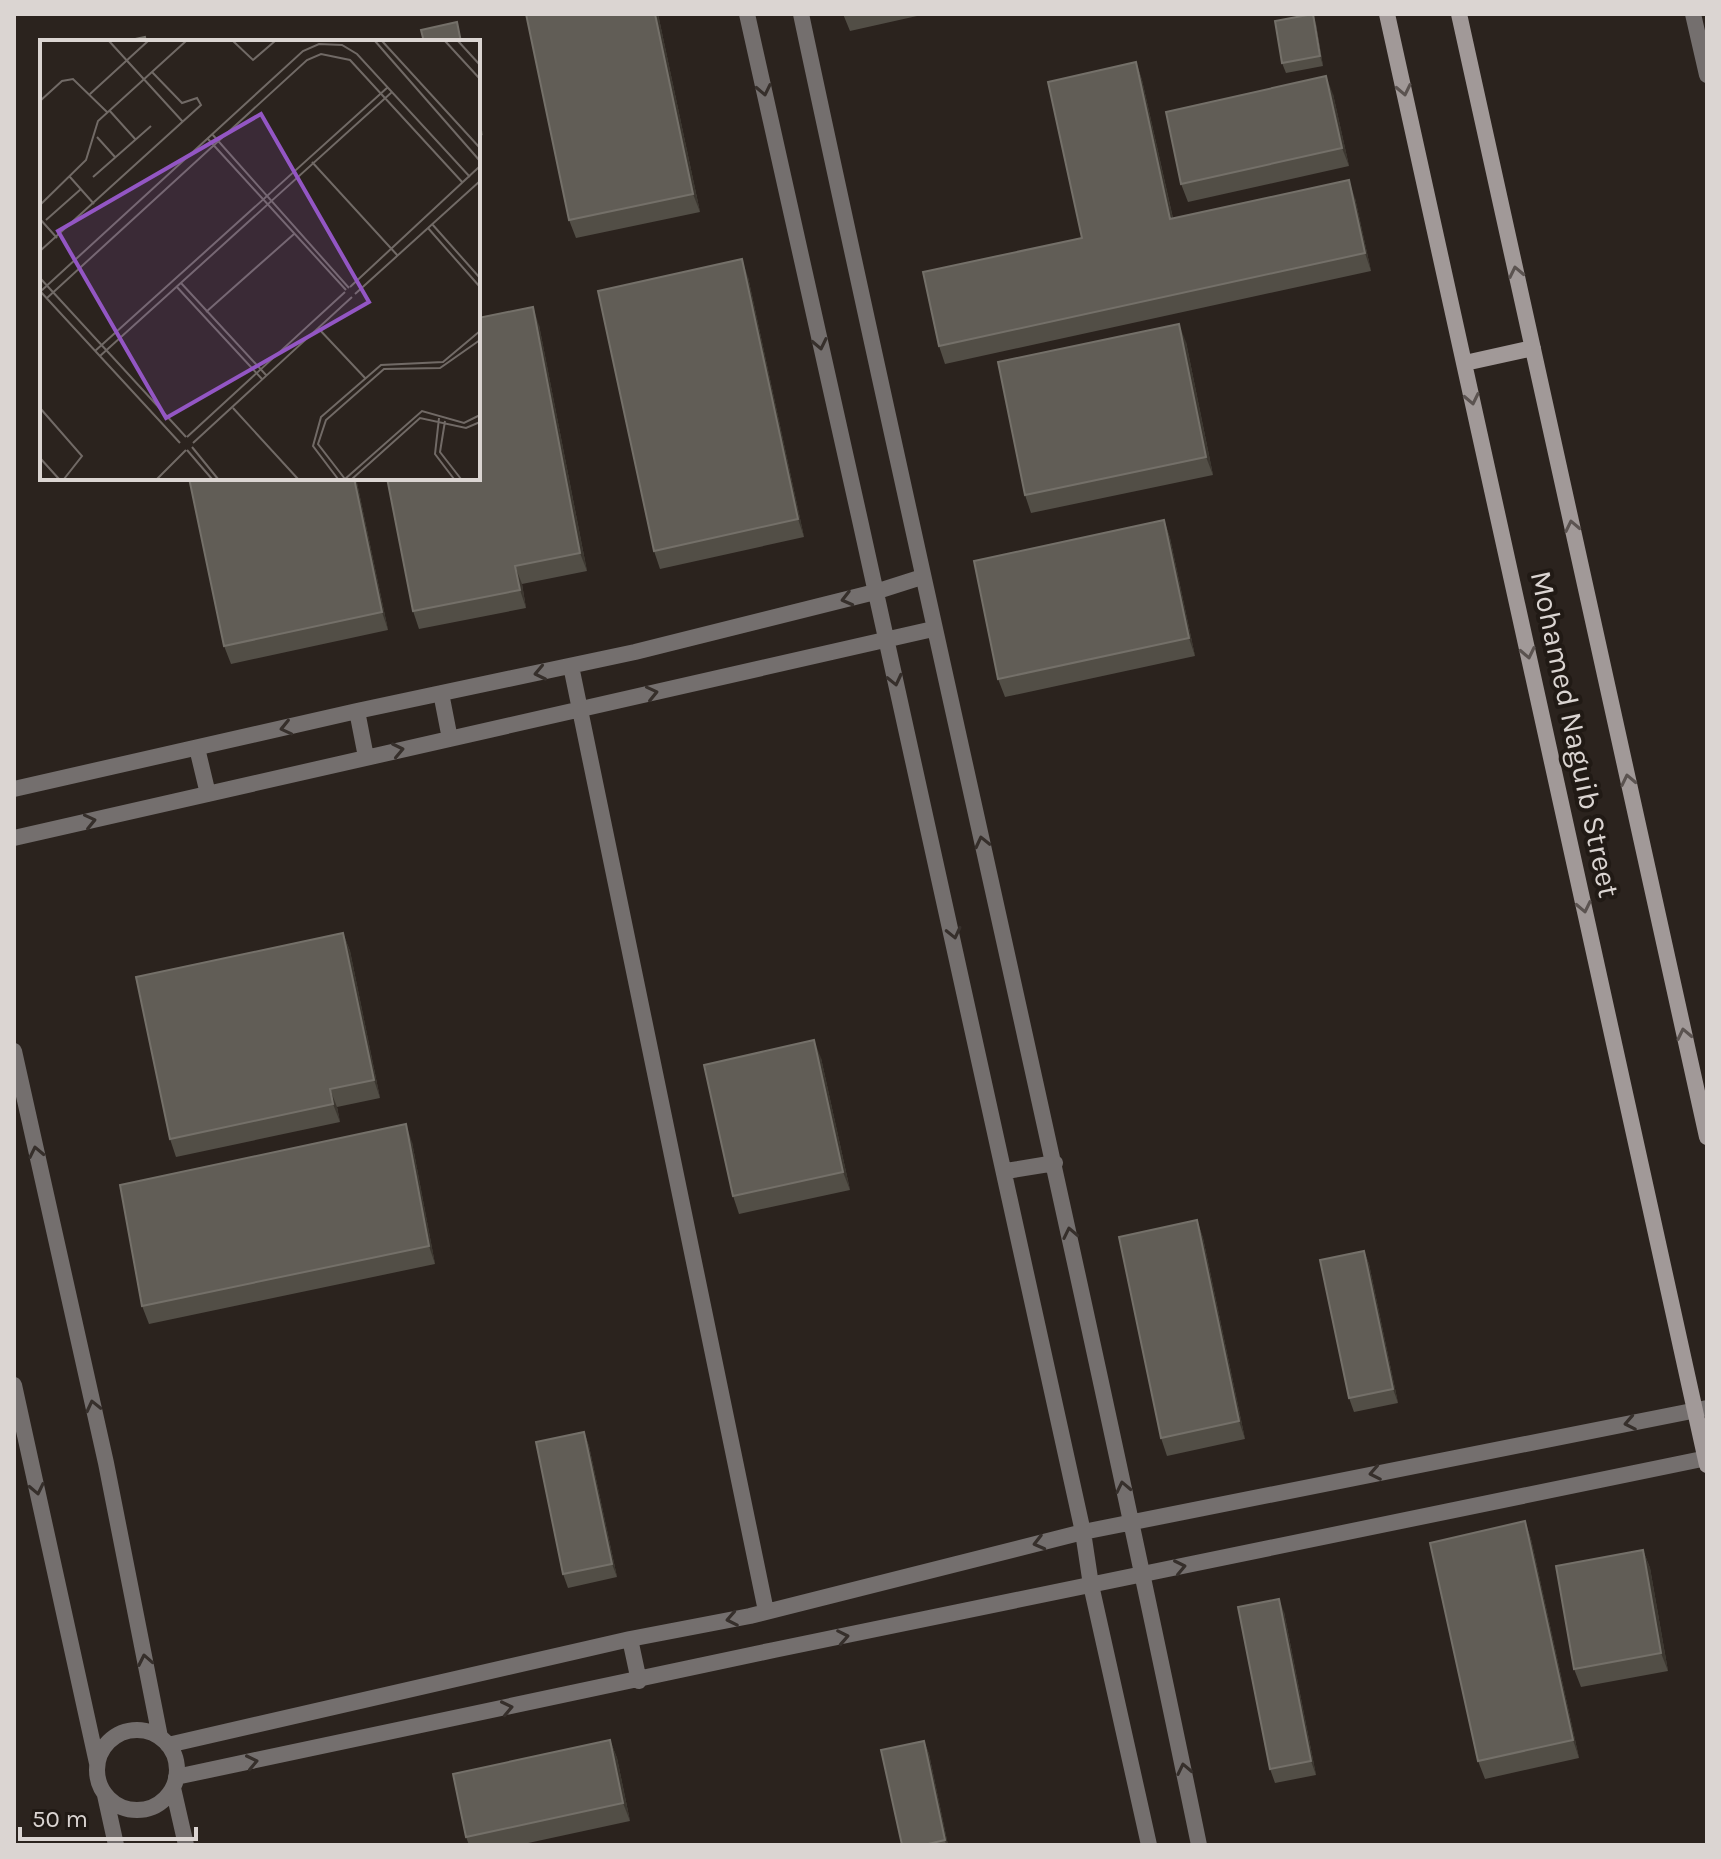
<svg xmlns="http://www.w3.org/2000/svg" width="1721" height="1859" viewBox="0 0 1721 1859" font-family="Karla,sans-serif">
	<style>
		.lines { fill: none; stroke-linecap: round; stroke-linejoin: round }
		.street { stroke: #746f6e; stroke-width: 16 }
		.secondary { stroke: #a19998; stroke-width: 16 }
		.wall { fill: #524e46 }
		.shaded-wall { fill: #3c3730 }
		.building { fill: #615d56; stroke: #747069; stroke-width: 2 }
		.oneway { stroke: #362f2b }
		.oneway2 { stroke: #5b5350 }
		.labels { text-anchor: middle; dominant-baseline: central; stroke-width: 8; stroke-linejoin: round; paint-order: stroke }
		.street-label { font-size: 30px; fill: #dbd5d2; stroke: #211a15 }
		.inset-road { fill: none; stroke: #716a66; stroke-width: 2 }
		.view { fill: #9356c4; fill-opacity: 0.15; stroke: #9356c4; stroke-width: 4 }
		.inset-edge { fill: none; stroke: #dbd5d2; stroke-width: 4 }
	</style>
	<rect width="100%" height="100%" fill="#2b231e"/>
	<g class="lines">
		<path class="street" d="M747,14c112,506 228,1011 336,1518l8,53 58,260
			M801,14c130,611 272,1219 398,1831
			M1693,14l14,61
			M571,666l195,945
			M441,693l9,46
			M357,711l9,46
			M197,748l11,46
			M14,789l343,-78 278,-59 240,-60 47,-15
			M14,838l919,-209
			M14,1051l92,412 54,274
			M1006,1171l49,-8
			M14,1385l83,378
			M630,1639l9,42
			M97 1770a40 40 0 1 1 80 0a40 40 0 1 1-80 0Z
			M168,1745l462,-106 120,-23 333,-84 624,-124
			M176,1777l598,-127 933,-192
			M173,1788l13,57
			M105,1795l11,50"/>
		<path class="secondary" d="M1387,14l320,1451
			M1459,14l248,1123
			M1465,363l68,-15"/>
	</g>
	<path class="wall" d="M526,14h132l42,198 -124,26 -7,-18z
		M843,14h83l-76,17z
		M1316,24l7,42 -37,7 -4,-10z
		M1136,62l6,18 31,138 182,-20 16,73 -426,93 -6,-18 143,-108z
		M1333,94l16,72 -161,36 -7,-18z
		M478,111l5,24 -5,2z
		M748,277l56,260 -144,32 -6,-18z
		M539,325l48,246 -65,13 4,24 -107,21 -6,-18z
		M1186,342l27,133 -182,38 -6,-18z
		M356,478l32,152 -157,34 -7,-18z
		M1164,520l6,18 25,118 -190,41 -7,-18z
		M343,933l7,18 30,147 -43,9 3,15 -164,35 -6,-18z
		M821,1058l29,132 -111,24 -6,-18z
		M412,1142l23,122 -286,60 -7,-18z
		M1197,1220l6,18 42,201 -78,17 -6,-18z
		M1364,1251l5,13 29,139 -44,9 -5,-14z
		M584,1432l5,14 28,131 -49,11 -5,-14z
		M1525,1521l6,18 48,219 -94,21 -7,-18z
		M1643,1550l7,18 18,103 -87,16 -7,-18z
		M1284,1612l32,163 -41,8 -5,-14z
		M610,1740l7,18 13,63 -111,24h-50l-3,-8z
		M924,1741l5,13 19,91h-46z"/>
	<path class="shaded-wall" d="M655,14h3l42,198 -7,-18z
		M1313,14l3,10 7,42 -3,-10z
		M1136,62l6,18 35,157 -7,-18z
		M1326,76l7,18 16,72 -7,-18z
		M478,111l5,24 -5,-13z
		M1349,180l6,18 16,73 -6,-18z
		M742,259l6,18 56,260 -6,-18z
		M533,307l6,18 48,246 -7,-18z
		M1179,324l7,18 27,133 -7,-18z
		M354,478h2l32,152 -6,-18z
		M1164,520l6,18 25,118 -6,-18z
		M515,566l7,18 4,24 -6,-18z
		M343,933l7,18 30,147 -6,-18z
		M814,1040l7,18 29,132 -7,-18z
		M330,1089l7,18 3,15 -7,-18z
		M406,1124l6,18 23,122 -6,-18z
		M1197,1220l6,18 42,201 -6,-18z
		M1364,1251l5,13 29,139 -5,-14z
		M584,1432l5,14 28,131 -5,-13z
		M1525,1521l6,18 48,219 -6,-18z
		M1643,1550l7,18 18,103 -7,-18z
		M1279,1599l5,13 32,163 -5,-14z
		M610,1740l7,18 13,63 -7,-18z
		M924,1741l5,13 19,91h-2l-1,-5z"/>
	<path class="building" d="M526,14h129l38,180 -124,26z
		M1313,14l7,42 -38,7 -7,-42z
		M457,22l4,20h-37l-3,-12z
		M145,37l1,5h-25z
		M1136,62l34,157 179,-39 16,73 -426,93 -16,-74 159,-34 -34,-156z
		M1326,76l16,72 -161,36 -15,-72z
		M742,259l56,260 -144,32 -56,-260z
		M533,307l47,246 -65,13 5,24 -107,21 -26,-133h91v-160z
		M1179,324l27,133 -181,38 -27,-133z
		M189,478h165l28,134 -158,34z
		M1164,520l25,118 -191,41 -24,-118z
		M343,933l31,147 -44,9 3,15 -163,35 -34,-162z
		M814,1040l29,132 -110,24 -29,-131z
		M406,1124l23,122 -287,60 -22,-121z
		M1197,1220l42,201 -78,17 -42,-201z
		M1364,1251l29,138 -44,9 -29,-138z
		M584,1432l28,132 -49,10 -27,-132z
		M1525,1521l48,219 -95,21 -48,-218z
		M1643,1550l18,103 -87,16 -18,-103z
		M1279,1599l32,162 -41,8 -32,-162z
		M610,1740l13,63 -157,34 -13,-63z
		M924,1741l21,99 -21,5h-22l-21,-95z"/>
	<defs><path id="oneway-chevron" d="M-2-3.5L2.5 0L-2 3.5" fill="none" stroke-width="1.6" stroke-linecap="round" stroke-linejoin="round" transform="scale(2)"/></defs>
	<g class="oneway">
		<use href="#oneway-chevron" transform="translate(764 90) rotate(78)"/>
		<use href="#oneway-chevron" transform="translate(820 344) rotate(78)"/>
		<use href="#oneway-chevron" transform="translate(847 599) rotate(166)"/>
		<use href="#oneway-chevron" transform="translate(540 673) rotate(168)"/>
		<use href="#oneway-chevron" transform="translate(895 680) rotate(77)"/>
		<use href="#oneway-chevron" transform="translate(652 693) rotate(-13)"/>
		<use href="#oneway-chevron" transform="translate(286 728) rotate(167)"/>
		<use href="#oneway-chevron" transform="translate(398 750) rotate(-12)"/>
		<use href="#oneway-chevron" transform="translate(90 821) rotate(-13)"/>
		<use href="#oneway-chevron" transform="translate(982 842) rotate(-103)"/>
		<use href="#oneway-chevron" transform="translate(954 933) rotate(77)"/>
		<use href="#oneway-chevron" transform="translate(36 1152) rotate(-102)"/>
		<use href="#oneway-chevron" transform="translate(1070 1233) rotate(-102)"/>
		<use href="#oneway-chevron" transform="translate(93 1406) rotate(-103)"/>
		<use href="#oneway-chevron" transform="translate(1630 1423) rotate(169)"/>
		<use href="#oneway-chevron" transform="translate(1375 1473) rotate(169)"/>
		<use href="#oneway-chevron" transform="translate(1123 1487) rotate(-102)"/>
		<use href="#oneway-chevron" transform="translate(37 1489) rotate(78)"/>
		<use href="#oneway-chevron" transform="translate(1039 1543) rotate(166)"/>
		<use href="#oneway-chevron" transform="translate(1180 1567) rotate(-12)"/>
		<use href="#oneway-chevron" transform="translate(732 1619) rotate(169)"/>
		<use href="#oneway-chevron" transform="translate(843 1637) rotate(-11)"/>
		<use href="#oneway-chevron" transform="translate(145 1660) rotate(-101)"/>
		<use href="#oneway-chevron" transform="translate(507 1708) rotate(-12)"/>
		<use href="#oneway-chevron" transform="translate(252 1762) rotate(-12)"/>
		<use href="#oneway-chevron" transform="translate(1184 1769) rotate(-102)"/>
	</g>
	<g class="oneway2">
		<use href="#oneway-chevron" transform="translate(1404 90) rotate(78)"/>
		<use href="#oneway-chevron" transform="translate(1516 272) rotate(-102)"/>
		<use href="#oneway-chevron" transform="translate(1472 399) rotate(78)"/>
		<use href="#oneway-chevron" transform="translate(1572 526) rotate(-102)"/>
		<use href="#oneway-chevron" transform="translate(1528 653) rotate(78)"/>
		<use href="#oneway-chevron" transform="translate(1628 780) rotate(-102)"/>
		<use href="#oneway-chevron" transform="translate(1584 907) rotate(78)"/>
		<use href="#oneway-chevron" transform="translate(1684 1034) rotate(-102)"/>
	</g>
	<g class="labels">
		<g class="street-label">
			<text transform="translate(1575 734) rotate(78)">Mohamed Naguib Street</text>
		</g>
	</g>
	<g transform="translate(40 40)">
		<rect width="440" height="440" fill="#2b231e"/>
		<path class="inset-road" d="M69,1l74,81M193,1l20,19 22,-19M335,1l105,120M342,1l98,107M405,1l35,38M418,1l22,24M50,54l58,-53M0,61l22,-20 11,-2 34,33M69,70l27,30M172,94l137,154M57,97l18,20M168,99l138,151M272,122l86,94M30,137l24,27M53,137l58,-51M0,165l46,-45 12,-39 88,-80M0,179l17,19M6,180l35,-31M392,184l48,54M388,188l52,59M0,211l161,-146 -4,-7 -15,5 -30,-31M0,238l146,159M141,243l85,92M136,246l86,93M310,247l129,-120M0,251l140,152M1,251l262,-240 16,-7 23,1 15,9 113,123M315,254l125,-113M7,258l260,-238 14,-6 29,6 113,123M166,272l88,-78M278,288l48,51M55,311l293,-264M60,316l292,-264M0,368l42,48 -18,23M193,368l65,71M399,378l-4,36 19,25M405,381l-5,31 21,27M147,397l158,-145M153,403l159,-146M152,407l26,32M147,410l25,29M0,418l19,21M117,439l29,-29M298,439l-25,-33 8,-29 60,-52 62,-3 37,-31M305,439l-27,-35 8,-24 58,-51 56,-1 40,-28M305,439l77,-68 42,12 16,-8M312,439l68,-61 46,10 14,-6"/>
		<path class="view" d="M221,74l108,188 -203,116 -108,-187z"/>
		<rect width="440" height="440" class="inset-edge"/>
	</g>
	<rect width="1721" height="1859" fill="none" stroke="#dbd5d2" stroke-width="32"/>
	<path d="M20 1827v12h176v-12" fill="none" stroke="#dbd5d2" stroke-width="4"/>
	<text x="32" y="1827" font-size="24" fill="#dbd5d2" stroke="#211a15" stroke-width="6" paint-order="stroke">50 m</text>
</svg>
